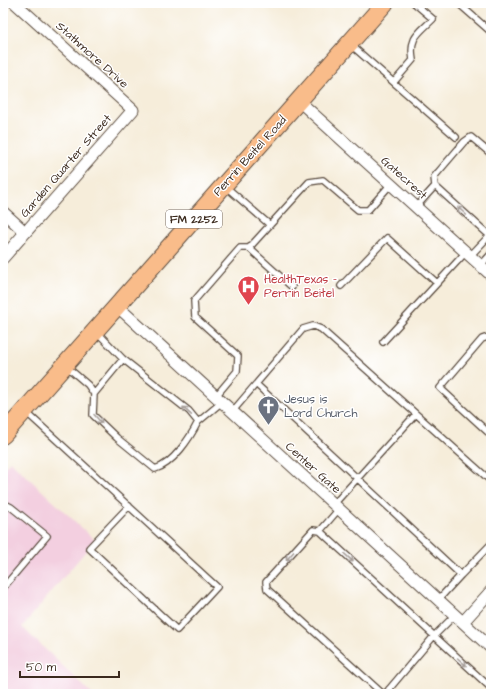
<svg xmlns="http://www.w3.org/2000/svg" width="494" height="697" viewBox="0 0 494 697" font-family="'Architects Daughter',sans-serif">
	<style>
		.built { fill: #f3cfe0 }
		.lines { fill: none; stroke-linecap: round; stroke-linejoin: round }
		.lane-casing { stroke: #57473a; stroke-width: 8 }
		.street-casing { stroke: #57473a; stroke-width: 13 }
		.primary-casing { stroke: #57473a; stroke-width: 19 }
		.lane { stroke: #fff; stroke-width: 5.5 }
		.street { stroke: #fff; stroke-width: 11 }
		.primary { stroke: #f9bc8a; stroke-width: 17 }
		.oneway { stroke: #a79f9a }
		.labels { text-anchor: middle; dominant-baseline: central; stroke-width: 3; stroke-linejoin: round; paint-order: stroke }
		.shield { fill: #fff; stroke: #766a62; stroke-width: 1 }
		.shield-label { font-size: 11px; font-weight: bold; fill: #3b2a1e }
		.street-label { font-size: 12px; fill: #3b2a1e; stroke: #fff }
		.health-label { font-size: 12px; fill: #be3a42; stroke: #fff; text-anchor: start }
		.worship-label { font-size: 12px; fill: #5b616d; stroke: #fff; text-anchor: start }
	</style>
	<rect width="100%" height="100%" fill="#fff"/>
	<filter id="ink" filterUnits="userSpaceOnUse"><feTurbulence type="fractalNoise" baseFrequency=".025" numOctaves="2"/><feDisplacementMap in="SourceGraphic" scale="8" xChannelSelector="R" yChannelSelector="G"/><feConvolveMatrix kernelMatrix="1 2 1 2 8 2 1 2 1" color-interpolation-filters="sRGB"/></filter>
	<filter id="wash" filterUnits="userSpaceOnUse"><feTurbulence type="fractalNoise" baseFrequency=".012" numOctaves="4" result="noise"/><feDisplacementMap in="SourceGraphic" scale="16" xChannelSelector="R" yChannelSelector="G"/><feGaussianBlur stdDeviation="0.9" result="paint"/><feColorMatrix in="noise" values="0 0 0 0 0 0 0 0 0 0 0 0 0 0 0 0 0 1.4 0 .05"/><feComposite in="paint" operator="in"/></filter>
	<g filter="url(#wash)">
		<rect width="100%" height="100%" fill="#f6edda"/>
		<path class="built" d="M10,461l85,79 -73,87 70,67h-89v-225z"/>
	</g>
	<g filter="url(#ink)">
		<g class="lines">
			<defs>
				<path id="lane" d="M458,3l33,29
					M351,45l105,92
					M394,82l19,-22c-4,-23 5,-26 20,-41l-19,-16
					M225,186l45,39
					M416,207l19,-21
					M489,235l-54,-49 -1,-9 30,-35 7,-5 20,17
					M249,248l60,-66 14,-2 35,30h10l23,-26
					M470,256l21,-22
					M481,265l10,-11
					M341,286l46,-48 50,45
					M491,336l-9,3 -42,49 51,47
					M383,342l83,-90
					M66,366l22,19 6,9 -1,21 24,23 38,31c18,-5 35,-31 43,-47l-9,-11 -66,-52 -26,-27
					M256,384l205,191 -23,25
					M94,394l29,-35
					M216,396l21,-25 1,-15 -43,-39 -1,-16 46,-53h9l43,39
					M26,412l191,175 -40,43 -88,-82 40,-42
					M232,412l71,-83 10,-3 8,3 170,152
					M198,422l24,-20
					M3,503l8,4 36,29 -44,52
					M334,504l82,-90
					M339,509l-19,22 -7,-1 -47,52 1,7 116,105
					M320,531l171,157
					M461,575l30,-31
					M485,642l6,-7
					M389,689l5,5
					M385,694l49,-58 21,-21"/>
				<path id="street" d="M299,101l192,174
					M3,212l22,20
					M3,258l130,-148 -118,-107
					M117,306l374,342
					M463,622l28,-31"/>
				<path id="primary" d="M3,435l382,-432"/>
			</defs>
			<use href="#lane" class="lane-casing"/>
			<use href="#street" class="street-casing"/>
			<use href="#primary" class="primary-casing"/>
			<use href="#lane" class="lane"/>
			<use href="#street" class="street"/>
			<use href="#primary" class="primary"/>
		</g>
		<defs><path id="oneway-shaft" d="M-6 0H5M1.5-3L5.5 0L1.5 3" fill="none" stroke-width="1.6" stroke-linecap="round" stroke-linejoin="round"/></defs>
		<g class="oneway">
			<use href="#oneway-shaft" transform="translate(462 211) rotate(-138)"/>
			<use href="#oneway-shaft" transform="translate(187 411) rotate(-137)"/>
			<use href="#oneway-shaft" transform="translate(98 419) rotate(48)"/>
			<use href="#oneway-shaft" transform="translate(290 556) rotate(132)"/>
			<use href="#oneway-shaft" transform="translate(349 558) rotate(43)"/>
			<use href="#oneway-shaft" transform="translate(462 662) rotate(42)"/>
		</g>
	</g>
	<defs>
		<symbol id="hospital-pin" viewBox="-11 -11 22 30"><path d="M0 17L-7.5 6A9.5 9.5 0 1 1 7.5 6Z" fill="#e0444e" stroke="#fff"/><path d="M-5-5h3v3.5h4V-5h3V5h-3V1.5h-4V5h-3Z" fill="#fff"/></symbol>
		<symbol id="church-pin" viewBox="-11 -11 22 30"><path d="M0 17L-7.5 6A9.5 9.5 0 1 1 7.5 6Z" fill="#6b7280" stroke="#fff"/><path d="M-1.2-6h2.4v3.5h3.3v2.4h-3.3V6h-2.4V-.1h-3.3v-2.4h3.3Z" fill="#fff"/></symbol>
	</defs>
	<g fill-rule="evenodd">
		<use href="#hospital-pin" x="236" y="274" width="25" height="34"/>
		<use href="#church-pin" x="256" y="394" width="25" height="34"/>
	</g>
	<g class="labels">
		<rect class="shield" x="166" y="210" width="56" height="18" rx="3"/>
		<g class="shield-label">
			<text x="194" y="219">FM 2252</text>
		</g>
		<g class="street-label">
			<text transform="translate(92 55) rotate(42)">Stathmore Drive</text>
			<text transform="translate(250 156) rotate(-48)">Perrin Beitel Road</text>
			<text transform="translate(66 166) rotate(-49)">Garden Quarter Street</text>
			<text transform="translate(404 178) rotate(42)">Gatecrest</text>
			<text transform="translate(313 468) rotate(42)">Center Gate</text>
		</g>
		<g class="health-label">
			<text x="264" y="279">HealthTexas -<tspan x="264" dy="14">Perrin Beitel</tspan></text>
		</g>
		<g class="worship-label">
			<text x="284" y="399">Jesus is<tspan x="284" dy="14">Lord Church</tspan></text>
		</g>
	</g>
	<rect width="494" height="697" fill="none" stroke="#fff" stroke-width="16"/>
	<path d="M20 671v6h99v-6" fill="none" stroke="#3b2a1e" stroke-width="2"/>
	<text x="26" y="671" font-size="12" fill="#3b2a1e" stroke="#ffffff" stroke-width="3" paint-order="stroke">50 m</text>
</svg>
